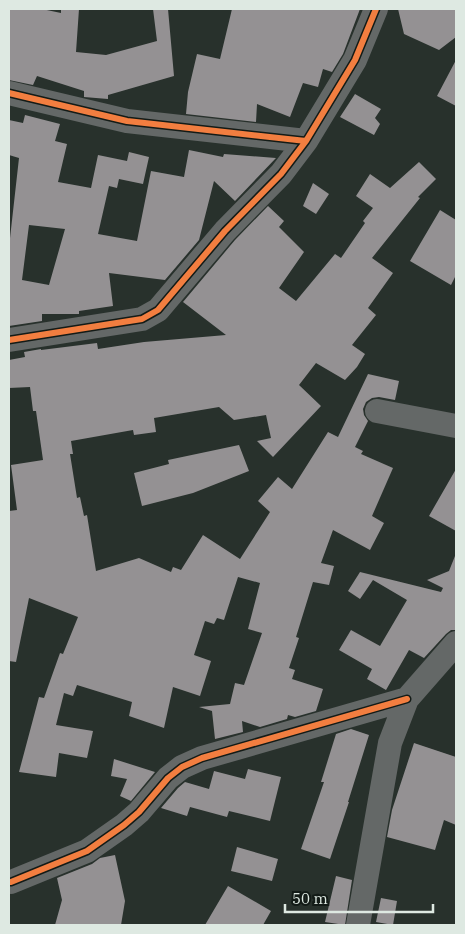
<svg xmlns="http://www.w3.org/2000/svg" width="465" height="934" viewBox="0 0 465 934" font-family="'IBM Plex Serif',serif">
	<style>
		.building { fill: #949193; fill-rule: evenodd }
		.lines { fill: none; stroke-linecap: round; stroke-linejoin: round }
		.minor { stroke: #646867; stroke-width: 24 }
		.cycleway-casing { stroke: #131b17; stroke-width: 9 }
		.cycleway { stroke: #f27e40; stroke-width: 6 }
	</style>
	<rect width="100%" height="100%" fill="#28312c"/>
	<path class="building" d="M9,9h33l19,4v-4h18l-3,43 30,3 51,-14 -4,-32h15l6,67 -66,19v4l-24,-2v-6l-47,-15 -4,9 -24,-5z
		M232,9h128l-17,45 -11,18 -9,-3 -5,18 -15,-4 -13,34 -33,-13 -1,18 -70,-8 2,-22 9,-38 23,5z
		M398,9h58v28l-17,13 -35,-16z
		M456,60v46l-19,-10z
		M355,94l26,15 -6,9 5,6 -6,11 -34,-18z
		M25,115l35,9 -5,17 12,3 -9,38 33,6 7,-33 29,6 2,-9 20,5 -6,27 -24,-5 -2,9 -8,-2 -11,48 39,7 14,-70 33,6 5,-27 34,7 1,-3 52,4 -41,43 -21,-20 -15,59 -34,40 -56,-7 4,33 -34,5v3h-37v7l-33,5v-79l10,-89 -10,-3v-35l14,3zM29,225l36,4 -16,56 -27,-5z
		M419,162l17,17 -18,18 2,1 -48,60 21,15 -25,35 8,7 -24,30 13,9 -8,13 -12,13 -29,-17 -17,22 22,21 -48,51 -16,-16 14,-3 -5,-23 -32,5 -15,-13 -65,11 2,14 -22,3 -1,-5 -62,11 2,13h-3l7,44 3,-1 4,19 3,-1 9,56 43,-13 32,14 2,-5 8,3 22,-35 37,24 30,-47 -12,-11 20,-24 14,12 36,-57 10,5 30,-63 31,7 -4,19 -16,-3 -7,1 -6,4 -3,7 1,6 4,6 -13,26 8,4 -2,3 32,14 -21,48 12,7 -14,27 -37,-20 -12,33 13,3 -5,19 -16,-3 -17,55 3,1 -10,30 6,2 -3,9 31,10 -7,22 -21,6 -7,-2 -1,4 -27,8 -18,-6 1,11 -28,7 -3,-28 -13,-4 31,-3 5,-21 9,2 18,-52 -14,-4 12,-46 -22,-6 -14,43 -7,-2 -3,6 -9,-3 -11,34 17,6 -11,35 -27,-9 -9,41 -35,-12 3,-14 -55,-17 -4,11 -9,-3 -8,32 37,6 -6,27 -28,-5 -3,24 -37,-5 20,-75 5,1 16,-45 3,1 15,-37 -49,-19 -13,64 -7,-1v-150l8,-1 -6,-45 32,-5 -7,-49h-3l-3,-24 -21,1v-28l16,-3 -1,-5 17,-3v1l56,-7 1,6 46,-7 82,-7 -43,-33 52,-62 33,-34 16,15 -5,6 25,25 -25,36 17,13 39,-47 6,4 24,-35 -2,-2 10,-13 -17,-12 14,-22 20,14z
		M313,183l16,11 -13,20 -13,-8z
		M440,210l16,10v55l-5,10 -41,-24z
		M239,445l10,26 -56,22 -51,13 -8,-33 35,-9 -1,-4z
		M456,469v62l-27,-15z
		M455,556h1v74h-5l-5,4 -22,24 -15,-8 -23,40 -19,-11 5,-10 -33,-19 12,-20 29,16 27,-46 -34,-20 -13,19 -12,-8 12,-19 81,20 2,-4 -16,-8 22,-9z
		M351,729l18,6 -21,67h1l-19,57 -29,-10 23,-67h-3l15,-48z
		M414,743l42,14v68l-12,-5 -9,30 -48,-13 5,-27z
		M114,759l41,13 -24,29 -11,-5 7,-17 -16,-3z
		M248,769l33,8 -11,44 -41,-10 -2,6 -37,-10 -3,9 -26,-8 17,-20 7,-6 24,7 5,-18 31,8z
		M237,847l41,12 -6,22 -41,-10z
		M115,855l10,46 -4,24h-66l7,-25 -5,-22 35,-14 8,-6z
		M336,876l16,4 -7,45 -20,-3z
		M228,886l43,25 -8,14h-58z
		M381,898l16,3 -4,24 -17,-3z"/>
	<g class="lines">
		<path class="minor" d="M9,93l118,28 179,20
			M9,340l133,-21 16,-9 67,-79 56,-57 25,-33 49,-81 21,-51
			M377,411l79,15
			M11,882l76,-31 37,-26 15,-13 29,-34 14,-11 20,-9 205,-59
			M358,925l32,-182 17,-44 49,-56"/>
		<defs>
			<path id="cycleway" d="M9,93l118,28 179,20
				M9,340l133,-21 16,-9 67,-79 56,-57 25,-33 49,-81 21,-51
				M11,882l76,-31 37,-26 15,-13 29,-34 14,-11 20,-9 205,-59"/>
		</defs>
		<use href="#cycleway" class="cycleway-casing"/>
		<use href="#cycleway" class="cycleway"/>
	</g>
	<rect width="465" height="934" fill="none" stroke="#dee9e2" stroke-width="20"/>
	<path d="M285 904v8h148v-8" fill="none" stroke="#dee9e2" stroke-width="2.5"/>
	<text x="292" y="904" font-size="15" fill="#dee9e2" stroke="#131b17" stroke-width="4" paint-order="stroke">50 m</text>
</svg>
